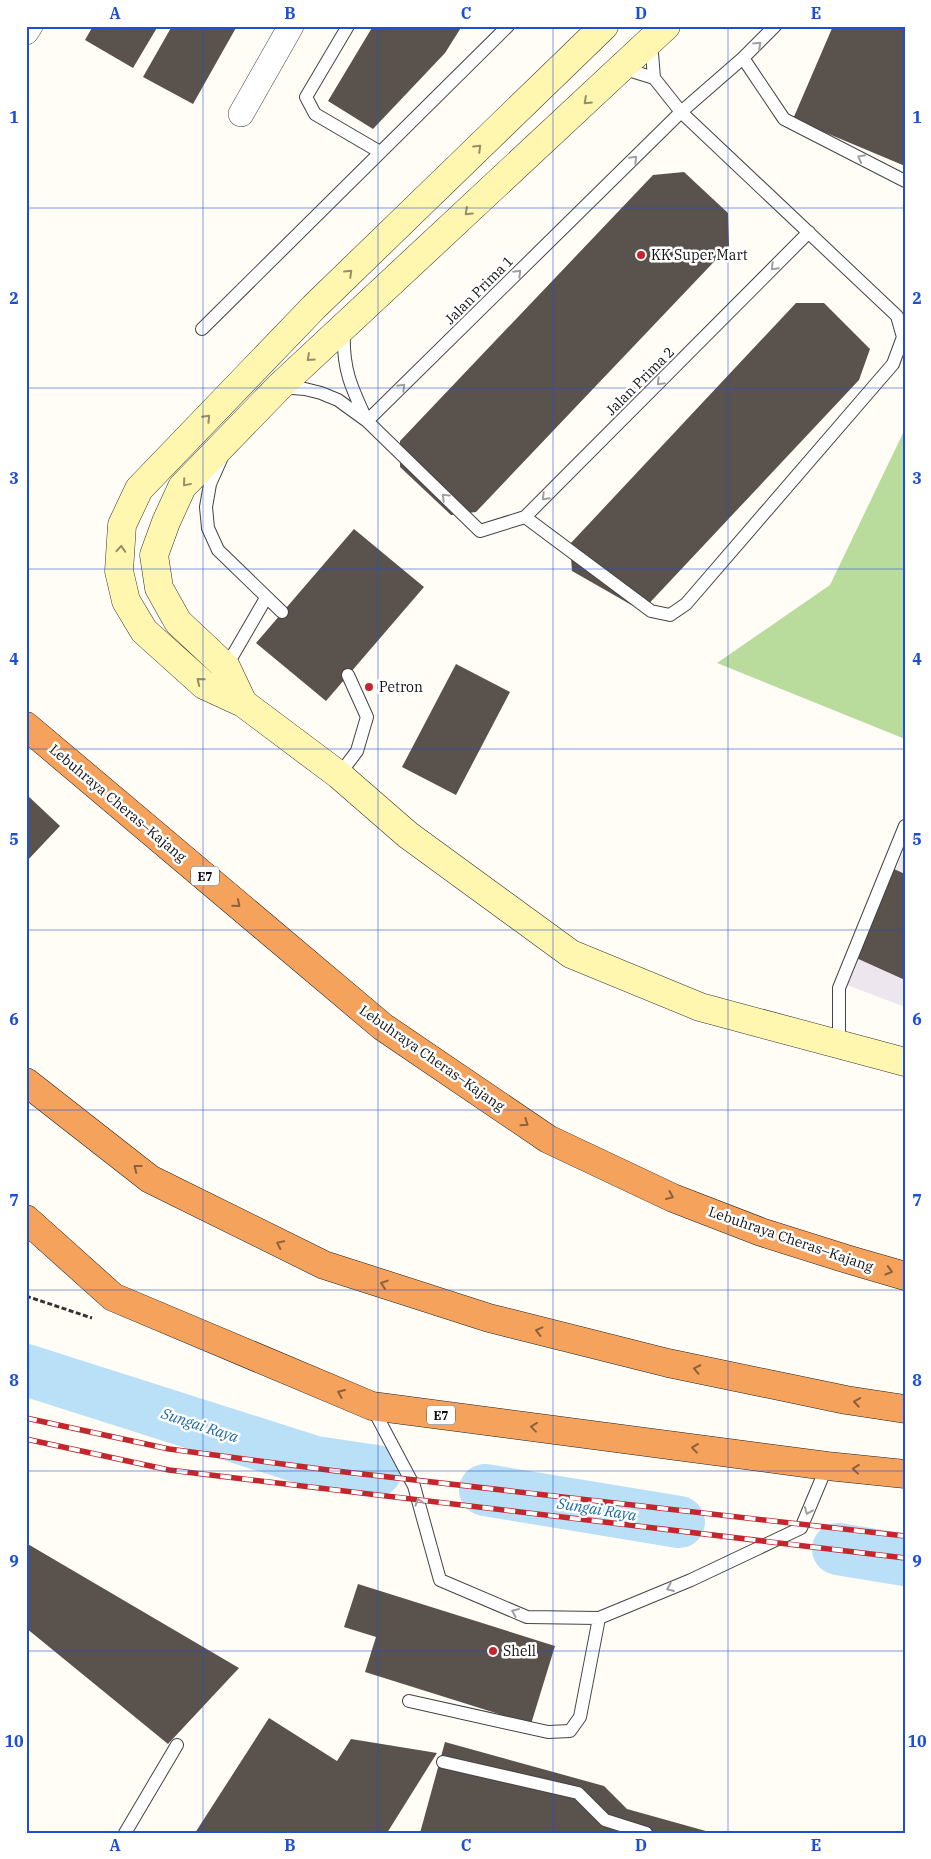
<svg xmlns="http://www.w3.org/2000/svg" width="931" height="1859" viewBox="0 0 931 1859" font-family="'IBM Plex Serif',serif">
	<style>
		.industrial { fill: #eee6ef }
		.forest { fill: #b9dc9c }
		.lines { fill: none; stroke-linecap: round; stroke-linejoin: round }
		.river { stroke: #b9e0f7; stroke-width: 52 }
		.building { fill: #5a524d }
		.lane-casing { stroke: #444; stroke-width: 14 }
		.street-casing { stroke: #444; stroke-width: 26 }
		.secondary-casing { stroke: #333; stroke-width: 29 }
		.highway-casing { stroke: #222; stroke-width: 29 }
		.path { stroke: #333; stroke-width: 3; stroke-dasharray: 5 2.5; stroke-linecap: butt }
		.lane { stroke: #fff; stroke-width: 12 }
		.street { stroke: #fff; stroke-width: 25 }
		.secondary { stroke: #fff6b0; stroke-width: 28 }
		.highway { stroke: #f5a25d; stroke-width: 28 }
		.rail-casing { stroke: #c4262e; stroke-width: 5.5 }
		.rail { stroke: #fff; stroke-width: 4; stroke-dasharray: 11; stroke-linecap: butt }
		.oneway { stroke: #a0a0a0 }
		.oneway2 { stroke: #948f68 }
		.oneway3 { stroke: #8e613b }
		.grid { fill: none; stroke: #1d4ed8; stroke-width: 1; stroke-opacity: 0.55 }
		.poi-dot { fill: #c4262e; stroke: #fff; stroke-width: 2 }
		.labels { text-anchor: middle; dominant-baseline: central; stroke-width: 5; stroke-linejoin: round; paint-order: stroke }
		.shield { fill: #fff; stroke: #585858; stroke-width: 1 }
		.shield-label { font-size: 12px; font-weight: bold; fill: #111 }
		.poi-label { font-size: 14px; fill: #111; stroke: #fff; text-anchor: start }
		.street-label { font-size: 14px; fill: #111; stroke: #fff }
		.water-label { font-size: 15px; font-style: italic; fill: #1768a6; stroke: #fff }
		.neatline { fill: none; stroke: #1d4ed8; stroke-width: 2 }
		.grid-label { font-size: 16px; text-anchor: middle; font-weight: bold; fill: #1d4ed8 }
	</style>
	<rect width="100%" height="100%" fill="#fffdf5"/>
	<path class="industrial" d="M905,847v160l-58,-22z"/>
	<path class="forest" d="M905,429v310l-188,-76 113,-78z"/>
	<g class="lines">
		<path class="river" d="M26,1370l289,92 61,9
			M485,1490l194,32
			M838,1549l67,11"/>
	</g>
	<path class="building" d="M93,26h65l-25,42 -48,-28z
		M172,26h65l-44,78 -50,-27z
		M373,26h89l-17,27 -72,76 -45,-28z
		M833,26h72v140l-112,-47z
		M684,172l44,41 1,33 -253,266 -25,3 -51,-48v-26l253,-266z
		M796,303h28l46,46 -11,31 -217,231 -70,-40 -2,-27z
		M354,529l70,58 -98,114 -70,-58z
		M456,664l54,28 -54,103 -54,-28z
		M26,794l34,32 -34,36z
		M894,869l11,5v106l-51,-23z
		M26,1543l213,125 -71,76 -142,-116z
		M358,1584l197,62 -24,78 -166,-52 11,-35 -32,-10z
		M269,1718l68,43 14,-22 86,14 -50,80h-192z
		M445,1742l159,44 23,23 86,24h-293z"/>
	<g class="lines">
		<defs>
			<path id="lane" d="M348,26l-42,71 9,17 65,38
				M775,26l-32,32 41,61 121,62
				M651,41l3,37
				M202,329l306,-303
				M344,330c-2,38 7,57 23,91l314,-309 62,-54
				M280,387l25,2 16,4 17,7 29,21 113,110 45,-14 284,-285
				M222,457l-12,27 -4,23 2,21 10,22 64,62
				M525,517l126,94 19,4 16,-11 207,-240 10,-27 -6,-21 -216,-204 -27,-34 -32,-10
				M226,667l40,-69
				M339,775l18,-24 10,-34 -19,-42
				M839,1046v-58l66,-162
				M372,1407l42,79 26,94 87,37 72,1 92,-38 110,-52 26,-62
				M409,1701l139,31 22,-1 10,-14 19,-99
				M443,1762l135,31 27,27 41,13
				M125,1833l52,-88"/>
			<path id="street" d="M26,32l4,-6
				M241,114l50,-88"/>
			<path id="secondary" d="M604,26l-290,281 -175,182 -17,36 -3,46 7,30 18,30 60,54 39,18 96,72 69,60 163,119 129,53 205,55
				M243,703l-17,-36 -48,-45 -19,-34 -5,-33 12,-33 16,-35 97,-100 387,-361"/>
			<path id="highway" d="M26,726l357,301 165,112 125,59 88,34 89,28 55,16
				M26,1082l124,97 174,86 165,53 179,45 178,37 59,9
				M26,1219l87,78 259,109 455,60 78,8"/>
		</defs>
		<use href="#lane" class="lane-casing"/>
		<use href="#street" class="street-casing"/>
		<use href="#secondary" class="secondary-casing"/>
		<use href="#highway" class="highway-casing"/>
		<path class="path" d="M26,1296l66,22"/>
		<use href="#lane" class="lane"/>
		<use href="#street" class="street"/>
		<use href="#secondary" class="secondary"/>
		<use href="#highway" class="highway"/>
		<defs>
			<path id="rail" d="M26,1418l143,31 167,22 569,65
				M26,1439l143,31 736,88"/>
		</defs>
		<use href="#rail" class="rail-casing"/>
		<use href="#rail" class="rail"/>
	</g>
	<defs><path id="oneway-chevron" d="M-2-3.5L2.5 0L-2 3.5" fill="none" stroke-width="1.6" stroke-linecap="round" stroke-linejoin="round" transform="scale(1.25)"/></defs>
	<g class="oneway">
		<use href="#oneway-chevron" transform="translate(758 45) rotate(-43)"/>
		<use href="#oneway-chevron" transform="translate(861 158) rotate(-153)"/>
		<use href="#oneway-chevron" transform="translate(634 159) rotate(-45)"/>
		<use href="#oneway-chevron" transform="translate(774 267) rotate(135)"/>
		<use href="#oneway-chevron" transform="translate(518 273) rotate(-45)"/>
		<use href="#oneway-chevron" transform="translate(660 382) rotate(135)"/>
		<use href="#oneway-chevron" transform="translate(402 387) rotate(-45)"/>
		<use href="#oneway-chevron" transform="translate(445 497) rotate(-136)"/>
		<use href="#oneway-chevron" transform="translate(545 497) rotate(135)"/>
		<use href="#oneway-chevron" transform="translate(419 1502) rotate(-105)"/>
		<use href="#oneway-chevron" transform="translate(808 1511) rotate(113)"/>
		<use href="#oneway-chevron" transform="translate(670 1588) rotate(157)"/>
		<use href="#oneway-chevron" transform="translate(515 1612) rotate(-157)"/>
	</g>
	<g class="oneway2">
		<use href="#oneway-chevron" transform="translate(587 101) rotate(137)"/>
		<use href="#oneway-chevron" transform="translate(478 148) rotate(-44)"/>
		<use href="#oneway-chevron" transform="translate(468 212) rotate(137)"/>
		<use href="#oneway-chevron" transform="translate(349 273) rotate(-44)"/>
		<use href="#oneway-chevron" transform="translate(310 358) rotate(138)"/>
		<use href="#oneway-chevron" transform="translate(207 418) rotate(-46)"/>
		<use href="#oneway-chevron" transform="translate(186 483) rotate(130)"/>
		<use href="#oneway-chevron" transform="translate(121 549) rotate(-86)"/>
		<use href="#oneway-chevron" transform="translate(200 681) rotate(-141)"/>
	</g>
	<g class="oneway3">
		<use href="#oneway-chevron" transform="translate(237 904) rotate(40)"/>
		<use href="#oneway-chevron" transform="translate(525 1123) rotate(34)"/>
		<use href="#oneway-chevron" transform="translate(137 1168) rotate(-142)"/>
		<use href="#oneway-chevron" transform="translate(670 1196) rotate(24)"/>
		<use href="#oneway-chevron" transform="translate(280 1244) rotate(-154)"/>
		<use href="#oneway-chevron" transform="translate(889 1271) rotate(16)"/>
		<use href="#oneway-chevron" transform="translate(384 1284) rotate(-162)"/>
		<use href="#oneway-chevron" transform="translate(539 1331) rotate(-166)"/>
		<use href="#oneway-chevron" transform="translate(697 1369) rotate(-168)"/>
		<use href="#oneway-chevron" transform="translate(341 1393) rotate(-157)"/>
		<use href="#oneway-chevron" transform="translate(857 1402) rotate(-171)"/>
		<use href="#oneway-chevron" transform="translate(534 1427) rotate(-173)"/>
		<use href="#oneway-chevron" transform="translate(695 1448) rotate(-173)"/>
		<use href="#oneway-chevron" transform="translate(856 1469) rotate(-174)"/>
	</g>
	<path class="grid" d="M203,26v1807M378,26v1807M553,26v1807M728,26v1807M26,208h879M26,388h879M26,569h879M26,749h879M26,930h879M26,1110h879M26,1290h879M26,1471h879M26,1651h879"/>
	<g class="poi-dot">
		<circle cx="641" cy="255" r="5"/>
		<circle cx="369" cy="687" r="5"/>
		<circle cx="493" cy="1651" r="5"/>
	</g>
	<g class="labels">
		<g class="shield">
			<rect x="191" y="866.5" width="28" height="19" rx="4"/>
			<rect x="427" y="1405.5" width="28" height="19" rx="4"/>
		</g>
		<g class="shield-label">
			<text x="205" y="876">E7</text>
			<text x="441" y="1415">E7</text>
		</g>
		<g class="poi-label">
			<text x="651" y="255">KK Super Mart</text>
			<text x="379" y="687">Petron</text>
			<text x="503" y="1651">Shell</text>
		</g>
		<g class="street-label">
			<text transform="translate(479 290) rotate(-45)">Jalan Prima 1</text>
			<text transform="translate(640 381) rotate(-45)">Jalan Prima 2</text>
			<text transform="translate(118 803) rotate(40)">Lebuhraya Cheras–Kajang</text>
			<text transform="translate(432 1058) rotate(35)">Lebuhraya Cheras–Kajang</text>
			<text transform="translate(791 1239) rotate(19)">Lebuhraya Cheras–Kajang</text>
		</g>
		<g class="water-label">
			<text transform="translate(200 1425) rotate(18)">Sungai Raya</text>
			<text transform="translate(597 1509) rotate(9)">Sungai Raya</text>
		</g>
	</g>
	<rect width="931" height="1859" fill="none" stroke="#ffffff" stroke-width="55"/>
	<rect x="28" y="28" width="876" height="1804" class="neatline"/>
	<g class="grid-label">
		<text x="115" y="19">A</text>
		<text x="290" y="19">B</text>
		<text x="466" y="19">C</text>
		<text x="641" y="19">D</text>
		<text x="816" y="19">E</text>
		<text x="14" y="123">1</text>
		<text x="917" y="123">1</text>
		<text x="14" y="304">2</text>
		<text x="917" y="304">2</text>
		<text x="14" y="484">3</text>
		<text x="917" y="484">3</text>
		<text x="14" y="665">4</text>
		<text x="917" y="665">4</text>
		<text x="14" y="845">5</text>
		<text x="917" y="845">5</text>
		<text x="14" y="1025">6</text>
		<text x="917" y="1025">6</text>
		<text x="14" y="1206">7</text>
		<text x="917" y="1206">7</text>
		<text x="14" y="1386">8</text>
		<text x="917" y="1386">8</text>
		<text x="14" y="1567">9</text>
		<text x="917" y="1567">9</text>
		<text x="14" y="1747">10</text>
		<text x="917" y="1747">10</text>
		<text x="115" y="1851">A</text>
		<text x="290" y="1851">B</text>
		<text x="466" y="1851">C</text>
		<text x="641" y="1851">D</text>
		<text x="816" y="1851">E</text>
	</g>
</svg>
